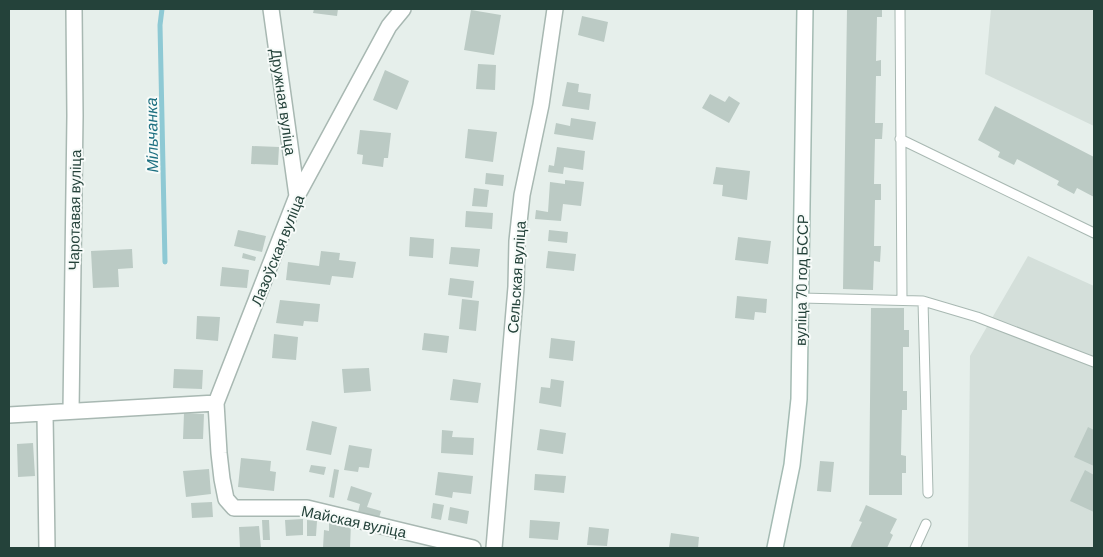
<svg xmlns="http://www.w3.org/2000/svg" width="1103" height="557" viewBox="0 0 1103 557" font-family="Barlow,sans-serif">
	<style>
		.built { fill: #d4dfda }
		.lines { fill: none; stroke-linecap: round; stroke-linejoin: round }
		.stream { stroke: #8ec9d4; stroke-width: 5 }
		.building { fill: #bbcac4 }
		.lane-casing { stroke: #a8b8b2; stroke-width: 11 }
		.street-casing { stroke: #a8b8b2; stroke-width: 18 }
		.secondary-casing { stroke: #a4bbb3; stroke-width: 18 }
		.lane { stroke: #fff; stroke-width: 9 }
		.street { stroke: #fff; stroke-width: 15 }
		.secondary { stroke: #fff; stroke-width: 15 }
		.labels { text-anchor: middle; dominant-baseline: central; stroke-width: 4; stroke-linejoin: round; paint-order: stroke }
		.street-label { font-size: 15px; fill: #24423a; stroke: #f7fbf9 }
		.water-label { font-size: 16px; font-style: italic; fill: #1c6f80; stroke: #f7fbf9 }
	</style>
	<rect width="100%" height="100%" fill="#e6efeb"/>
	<path class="built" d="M991,9h103v117l-109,-52z
		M1028,256l66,30v262h-126l2,-192z"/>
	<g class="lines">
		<path class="stream" d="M162,9l-2,16 5,237"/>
	</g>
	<path class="building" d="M314,9h24l-1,7 -24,-3z
		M847,9h35v8h-5l-1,44 5,-1v16h-5l-1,47h8l-1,16h-7l-1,45h7v16h-6l-1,46h7l-1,16 -6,-1 -1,29 -30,-1z
		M471,10l30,5 -7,40 -30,-5z
		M582,16l26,6 -4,20 -26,-7z
		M478,64l18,1 -1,25 -19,-1z
		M385,70l24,11 -12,29 -24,-10z
		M567,82l12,2 -1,8 13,2 -2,16 -27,-4z
		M710,94l15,8 4,-6 11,7 -11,20 -27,-15z
		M995,106l99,51v40l-17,-9 -3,6 -17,-9 2,-4 -42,-22 -3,6 -16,-8 2,-5 -22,-12z
		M571,118l25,4 -3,18 -39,-6 2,-11 14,3z
		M468,129l29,3 -4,30 -28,-4z
		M360,130l31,3 -3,25h-4l-1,9 -21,-3 1,-9 -6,-1z
		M252,146l27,1 -1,18 -27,-1z
		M557,147l28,4 -2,19 -19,-3 -1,7 -15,-2 1,-7 5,1z
		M716,167l34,4 -3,29 -25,-4 1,-11 -10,-1z
		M486,173l18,2 -1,11 -18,-2z
		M565,180l19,2 -3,24 -18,-2 -2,17 -26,-2 1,-9 12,2 2,-30 15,2z
		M474,188l15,2 -2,17 -15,-1z
		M466,211l27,2 -1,16 -27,-2z
		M238,230l28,6 -4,16 -28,-6z
		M549,230l19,2 -1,11 -19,-2z
		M410,237l24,2 -1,19 -24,-2z
		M738,237l33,4 -3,23 -33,-4z
		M451,247l29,2 -2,18 -29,-3z
		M132,249l1,19 -15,1 1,18 -26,1 -2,-37z
		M321,251l19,2 -1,7 17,2 -3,16 -21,-2 -2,9 -44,-5 2,-18 31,4z
		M548,251l28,3 -2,17 -28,-3z
		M243,253l13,4 -1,4 -13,-3z
		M222,267l27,3 -2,18 -27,-2z
		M450,278l24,3 -2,17 -24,-3z
		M737,296l30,3 -1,14 -11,-1 -1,8 -19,-2z
		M462,299l17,2 -3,30 -17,-2z
		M280,300l40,4 -2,18 -14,-1 -1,5 -27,-3z
		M871,308h33v22h5v17h-6v44h4v19h-5l-1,45 5,1v17h-4v22h-33z
		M197,316l23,1 -2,24 -22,-2z
		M424,333l25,3 -2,17 -25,-3z
		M274,334l24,3 -2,23 -24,-2z
		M551,338l24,3 -2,20 -24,-3z
		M369,368l2,23 -27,2 -2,-24z
		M174,369l29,1 -1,19 -29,-1z
		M453,379l28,4 -3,20 -28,-3z
		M551,379l13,2 -3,26 -22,-4 2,-16 9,1z
		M184,413l20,1 -1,25h-20z
		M312,421l25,6 -6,28 -25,-5z
		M1088,427l6,3v36l-20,-9z
		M540,429l26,4 -3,21 -26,-4z
		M442,430l11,1 -1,6 22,1 -1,17 -32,-2z
		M33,443l2,33 -17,1 -1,-33z
		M349,445l23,4 -3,19 -10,-1 -1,5 -14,-2z
		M241,458l30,3 -1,10 6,1 -2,19 -36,-4z
		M820,461l14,1 -3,30 -14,-1z
		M311,465l15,2 -2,8 -15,-3z
		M209,469l2,25 -25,3 -3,-26z
		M334,469l5,1 -5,28 -5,-1z
		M1085,470l9,5v37l-24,-11z
		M438,472l35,4 -2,18 -18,-2 -1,6 -17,-3z
		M535,474l31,2 -2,17 -30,-3z
		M351,486l21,7 -5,14 14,4 -2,7 -21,-6 2,-8 -13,-4z
		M212,502l1,15 -21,1 -1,-15z
		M433,503l11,2 -3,15 -10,-2z
		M866,505l31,14 -7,14 3,2 -6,13h-37l12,-26 -3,-1z
		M450,507l19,4 -2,13 -19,-4z
		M303,519v16l-17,1 -1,-16z
		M262,520h7l1,20h-7z
		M307,520l10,1 -1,15h-9z
		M329,520l22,3 -1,25h-27l1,-18 5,1z
		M530,520l30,2 -2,18 -29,-2z
		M259,526l2,22h-21l-1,-21z
		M589,527l20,2 -2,17 -20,-1z
		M671,533l28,4 -1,11h-29z"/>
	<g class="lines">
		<defs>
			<path id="lane" d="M900,9l2,290
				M900,139l194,94
				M801,298l122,3 54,16 117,45
				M923,301l5,192
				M915,548l11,-24"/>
			<path id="street" d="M271,9l26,187
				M403,9l-14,17 -92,170 -81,207 3,50 3,26 4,20 8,9h73l166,40
				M71,411l4,-295 -1,-107
				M45,414l2,134
				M9,415l207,-12
				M494,548l22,-261 1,-46 5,-46 19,-90 14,-96"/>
			<path id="secondary" d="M775,548l17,-83 7,-66 6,-390"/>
		</defs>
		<use href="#lane" class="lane-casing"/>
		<use href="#street" class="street-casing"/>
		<use href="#secondary" class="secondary-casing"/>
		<use href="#lane" class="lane"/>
		<use href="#street" class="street"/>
		<use href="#secondary" class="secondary"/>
	</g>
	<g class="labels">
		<g class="street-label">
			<text transform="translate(284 102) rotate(82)">Дружная вуліца</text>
			<text transform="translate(74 210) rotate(-89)">Чаротавая вуліца</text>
			<text transform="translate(277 250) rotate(-68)">Лазоўская вуліца</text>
			<text transform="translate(516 277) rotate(-86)">Сельская вуліца</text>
			<text transform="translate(801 280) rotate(-89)">вуліца 70 год БССР</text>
			<text transform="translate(354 521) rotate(12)">Майская вуліца</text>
		</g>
		<g class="water-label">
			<text transform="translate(151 135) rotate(-91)">Мільчанка</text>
		</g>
	</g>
	<rect width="1103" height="557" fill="none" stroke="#24423a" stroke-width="20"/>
</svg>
